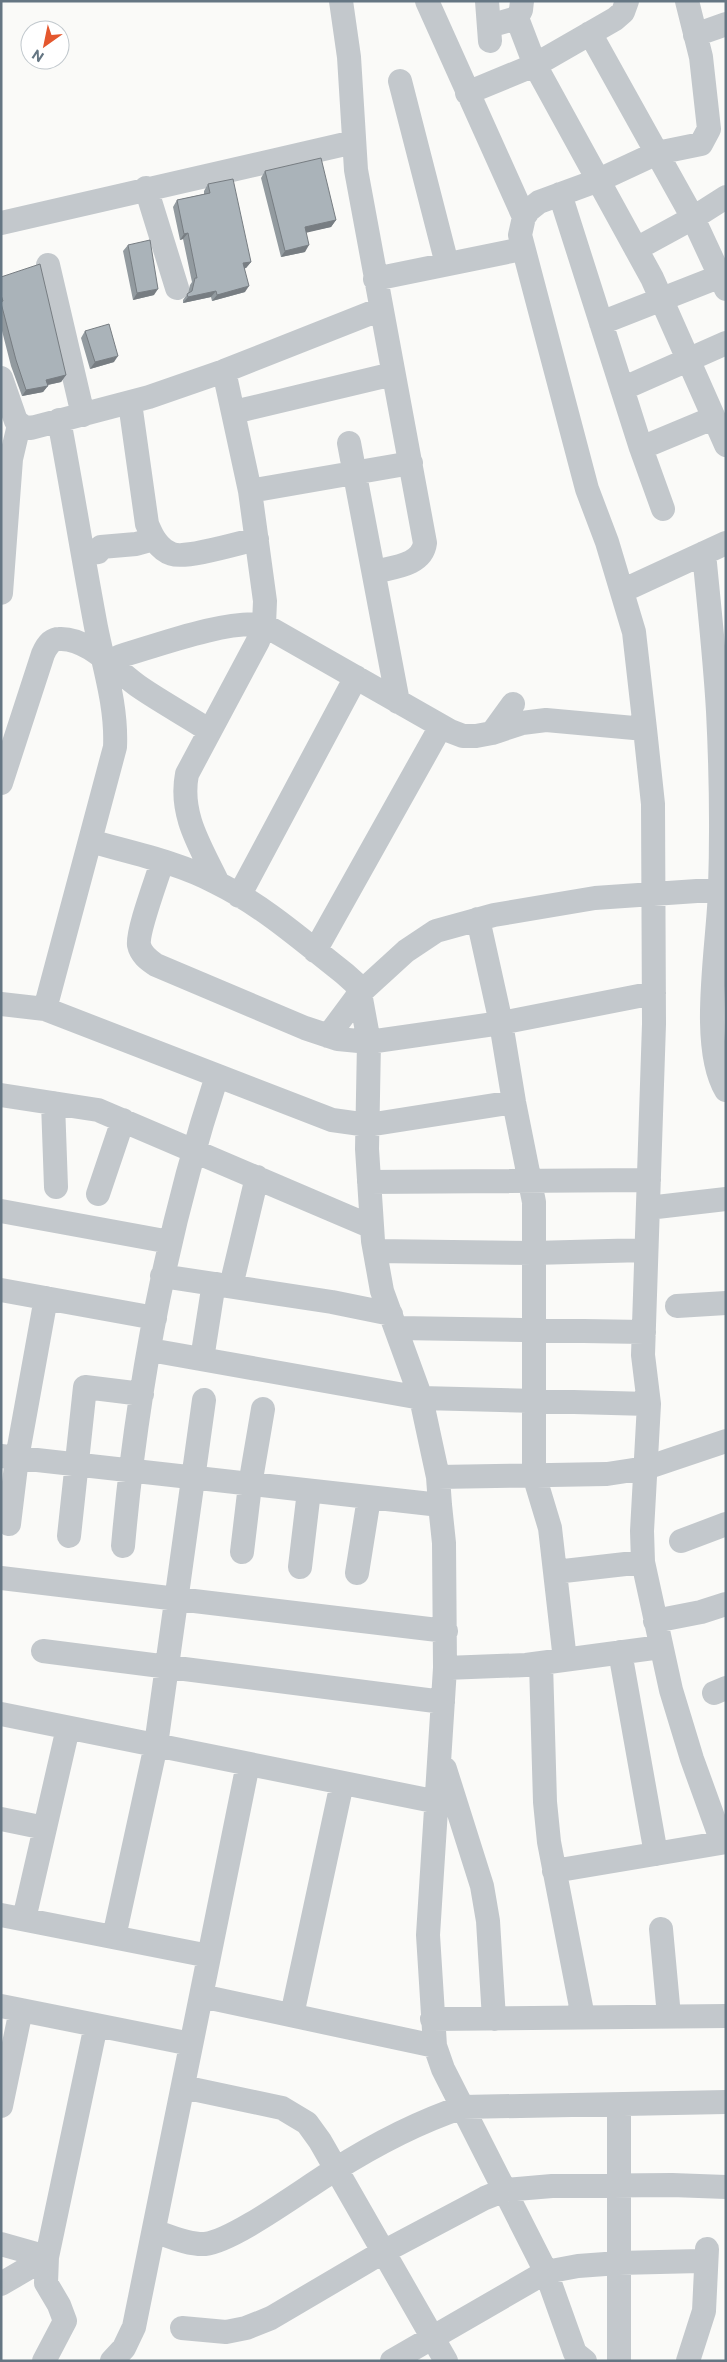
<svg xmlns="http://www.w3.org/2000/svg" width="727" height="2362" viewBox="0 0 727 2362" font-family="Commissioner,sans-serif">
	<style>
		.lines { fill: none; stroke-linecap: round; stroke-linejoin: round }
		.minor { stroke: #c3c8cc; stroke-width: 24 }
		.wall { fill: #929a9f }
		.shaded-wall { fill: #777d82 }
		.building { fill: #aab3b9; stroke: #777d82 }
	</style>
	<rect width="100%" height="100%" fill="#fafaf8"/>
	<g class="lines">
		<path class="minor" d="M341,1l8,56 7,113 69,373c-3,23 -33,24 -51,29
			M427,1l97,216
			M487,1l3,40
			M687,1l14,56 8,72 -8,15 -44,9 -58,27 -60,22 -10,8 -5,7 -4,18 67,254 20,53 27,90 11,97 8,75 1,220 -11,331 6,49 -7,127 1,31 28,128 21,69 30,83
			M517,18l18,47 117,213 74,167
			M489,26l28,-8 4,-8 1,-9
			M590,33l103,185 33,71
			M695,35l31,-11
			M400,81l47,183
			M467,93l68,-28 80,-46 8,-7 4,-11
			M146,188l31,100
			M560,194l81,254 22,61
			M1,223l353,-81
			M636,249l57,-31 33,-21
			M48,265l35,150
			M375,279l147,-30
			M601,323l125,-49
			M1,378l15,43 8,6 7,1 118,-31 75,-26 157,-62
			M622,389l104,-46
			M130,403l17,121c5,12 11,25 25,30 15,5 67,-11 85,-15
			M234,412l159,-38
			M349,443l49,259
			M641,448l72,-30
			M250,491l161,-28
			M704,553c5,53 11,105 14,158 3,59 4,119 2,178 -1,53 -21,156 6,201
			M83,554l15,-2 3,-5 35,-3 18,-5
			M622,591l104,-48
			M1,593l10,-134 8,-34
			M110,661l11,-5c37,-11 108,-37 143,-31l186,106 13,5h13l16,-3 30,-10 24,-3 99,9
			M492,733l21,-29
			M1,783l42,-129c3,-7 8,-15 16,-15 30,-2 59,34 82,49 22,15 46,28 69,43
			M90,841c42,12 88,21 127,42 47,23 87,59 128,91l10,9 5,10 9,49 -2,107 6,92 9,50 39,107 17,79 2,28 4,38 1,125 -17,267 7,111 8,23 103,203 29,81 10,8
			M162,862c-5,17 -25,69 -23,83 2,10 10,15 17,20l149,63 33,11 31,3 132,-19 153,-30
			M218,883c-17,-36 -39,-68 -31,-109l71,-133 6,-16 1,-24 -15,-110 -26,-120
			M239,896l117,-219
			M478,919l23,104 13,79 20,100v273l16,53 15,132
			M315,951l126,-225
			M1,1004l44,5 287,111 36,5 146,-23
			M45,1009l70,-262c2,-41 -11,-80 -19,-120 -13,-69 -24,-138 -37,-207
			M328,1036l32,-43 46,-42 30,-20 58,-16 101,-17 131,-9
			M1,1095l97,15 274,117
			M53,1103l3,84
			M369,1182l280,-2
			M98,1194l25,-74
			M648,1208l78,-9
			M1,1211l169,31
			M375,1251l158,2 113,-3
			M162,1276l170,26 59,12
			M231,1286l26,-109
			M1,1290l154,28
			M677,1306l49,-3
			M397,1328l247,4
			M150,1350l271,48 228,6
			M202,1359l11,-70 4,-5
			M1,1456l439,49
			M438,1477l169,-3 39,-6 80,-27
			M9,1524l8,-66 29,-160
			M69,1536l16,-149 57,7
			M681,1541l45,-17
			M123,1546c14,-160 44,-318 94,-470
			M242,1552l8,-67 13,-76
			M300,1567l9,-76
			M555,1572l88,-10
			M357,1573l12,-75
			M1,1578l445,53
			M655,1621l46,-9 25,-8
			M43,1651l400,51
			M620,1652l36,202
			M541,1663l4,139 4,40 34,175
			M445,1668l81,-3 135,-18
			M714,1693l12,-5
			M1,1714l437,88
			M445,1769l37,117 6,35 6,98
			M1,1819l44,9
			M554,1871l172,-29
			M1,1915l208,41
			M24,1919l44,-191
			M661,1929l8,87
			M114,1937l42,-192 48,-345
			M201,1996l234,50
			M1,2006l190,38
			M292,2015l50,-232
			M432,2019l294,-3
			M183,2087l99,21 25,15 13,18 126,220
			M1,2106l20,-96
			M154,2231c15,5 35,14 51,13 29,-3 100,-56 128,-73 41,-26 85,-49 130,-64l263,-5
			M1,2244l46,13
			M1,2284l46,-27
			M182,2328l44,4 20,-4 25,-10 112,-66 102,-54 20,-8 47,-4 120,-1 54,2
			M44,2361l21,-40 -6,-16 -13,-22 1,-26 49,-232
			M112,2361l12,-13 10,-21 114,-563
			M392,2361l154,-89 32,-6 41,-3 81,-2
			M619,2361v-256
			M688,2361l16,-50 3,-62"/>
	</g>
	<path class="wall" d="M265,171l71,49 -5,7 -25,5 -1,20 -24,5 -20,-79z
		M208,184l43,78 -5,6h-1v24l-33,9 -1,-4 -28,6v-3l5,-7 2,-8 2,-3 -9,-43 -3,1 -7,-33 4,-7 27,-6v-3z
		M128,245l26,50 -21,5 -10,-49z
		M1,277l65,98 -5,7 -13,3 -5,7 -21,4 -11,-30 -10,-39z
		M85,331l29,31 -24,7 -9,-31z"/>
	<path class="shaded-wall" d="M336,220l-5,7 -30,7 4,-7z
		M188,233l-5,6 -3,1 4,-6z
		M309,245l-4,7 -24,5 4,-6z
		M251,262l-5,6 -7,2 4,-7z
		M249,286l-4,6 -33,9 5,-6z
		M158,289l-4,6 -21,5 4,-7z
		M216,291l-5,6 -28,6 5,-6z
		M118,356l-4,6 -24,7 5,-7z
		M66,375l-5,7 -19,4 4,-6z
		M48,386l-5,6 -21,4 4,-6z"/>
	<path class="building" d="M321,158l15,62 -31,7 4,18 -24,6 -20,-80z
		M233,179l18,83 -8,1 6,23 -32,9 -1,-4 -28,6 -1,-3 5,-3 3,-13h2l-9,-45 -4,1 -7,-34 33,-7 -2,-9z
		M150,240l8,49 -21,4 -9,-48z
		M40,264l26,111 -20,5 2,6 -22,4 -10,-30 -15,-57v-1l2,-1 -2,-6v-18z
		M109,324l9,32 -23,6 -10,-31z"/>
	<rect width="727" height="2362" fill="none" stroke="#657683" stroke-width="5"/>
	<g transform="translate(45 45) rotate(213)"><circle r="24" fill="#ffffff" stroke="#c1c8cd"/>
	<path d="M0-4L9 19L0 12L-9 19Z" fill="#e4572e"/>
	<text y="-8" font-size="14" font-weight="bold" text-anchor="middle" fill="#657683">N</text>
	</g>
</svg>
